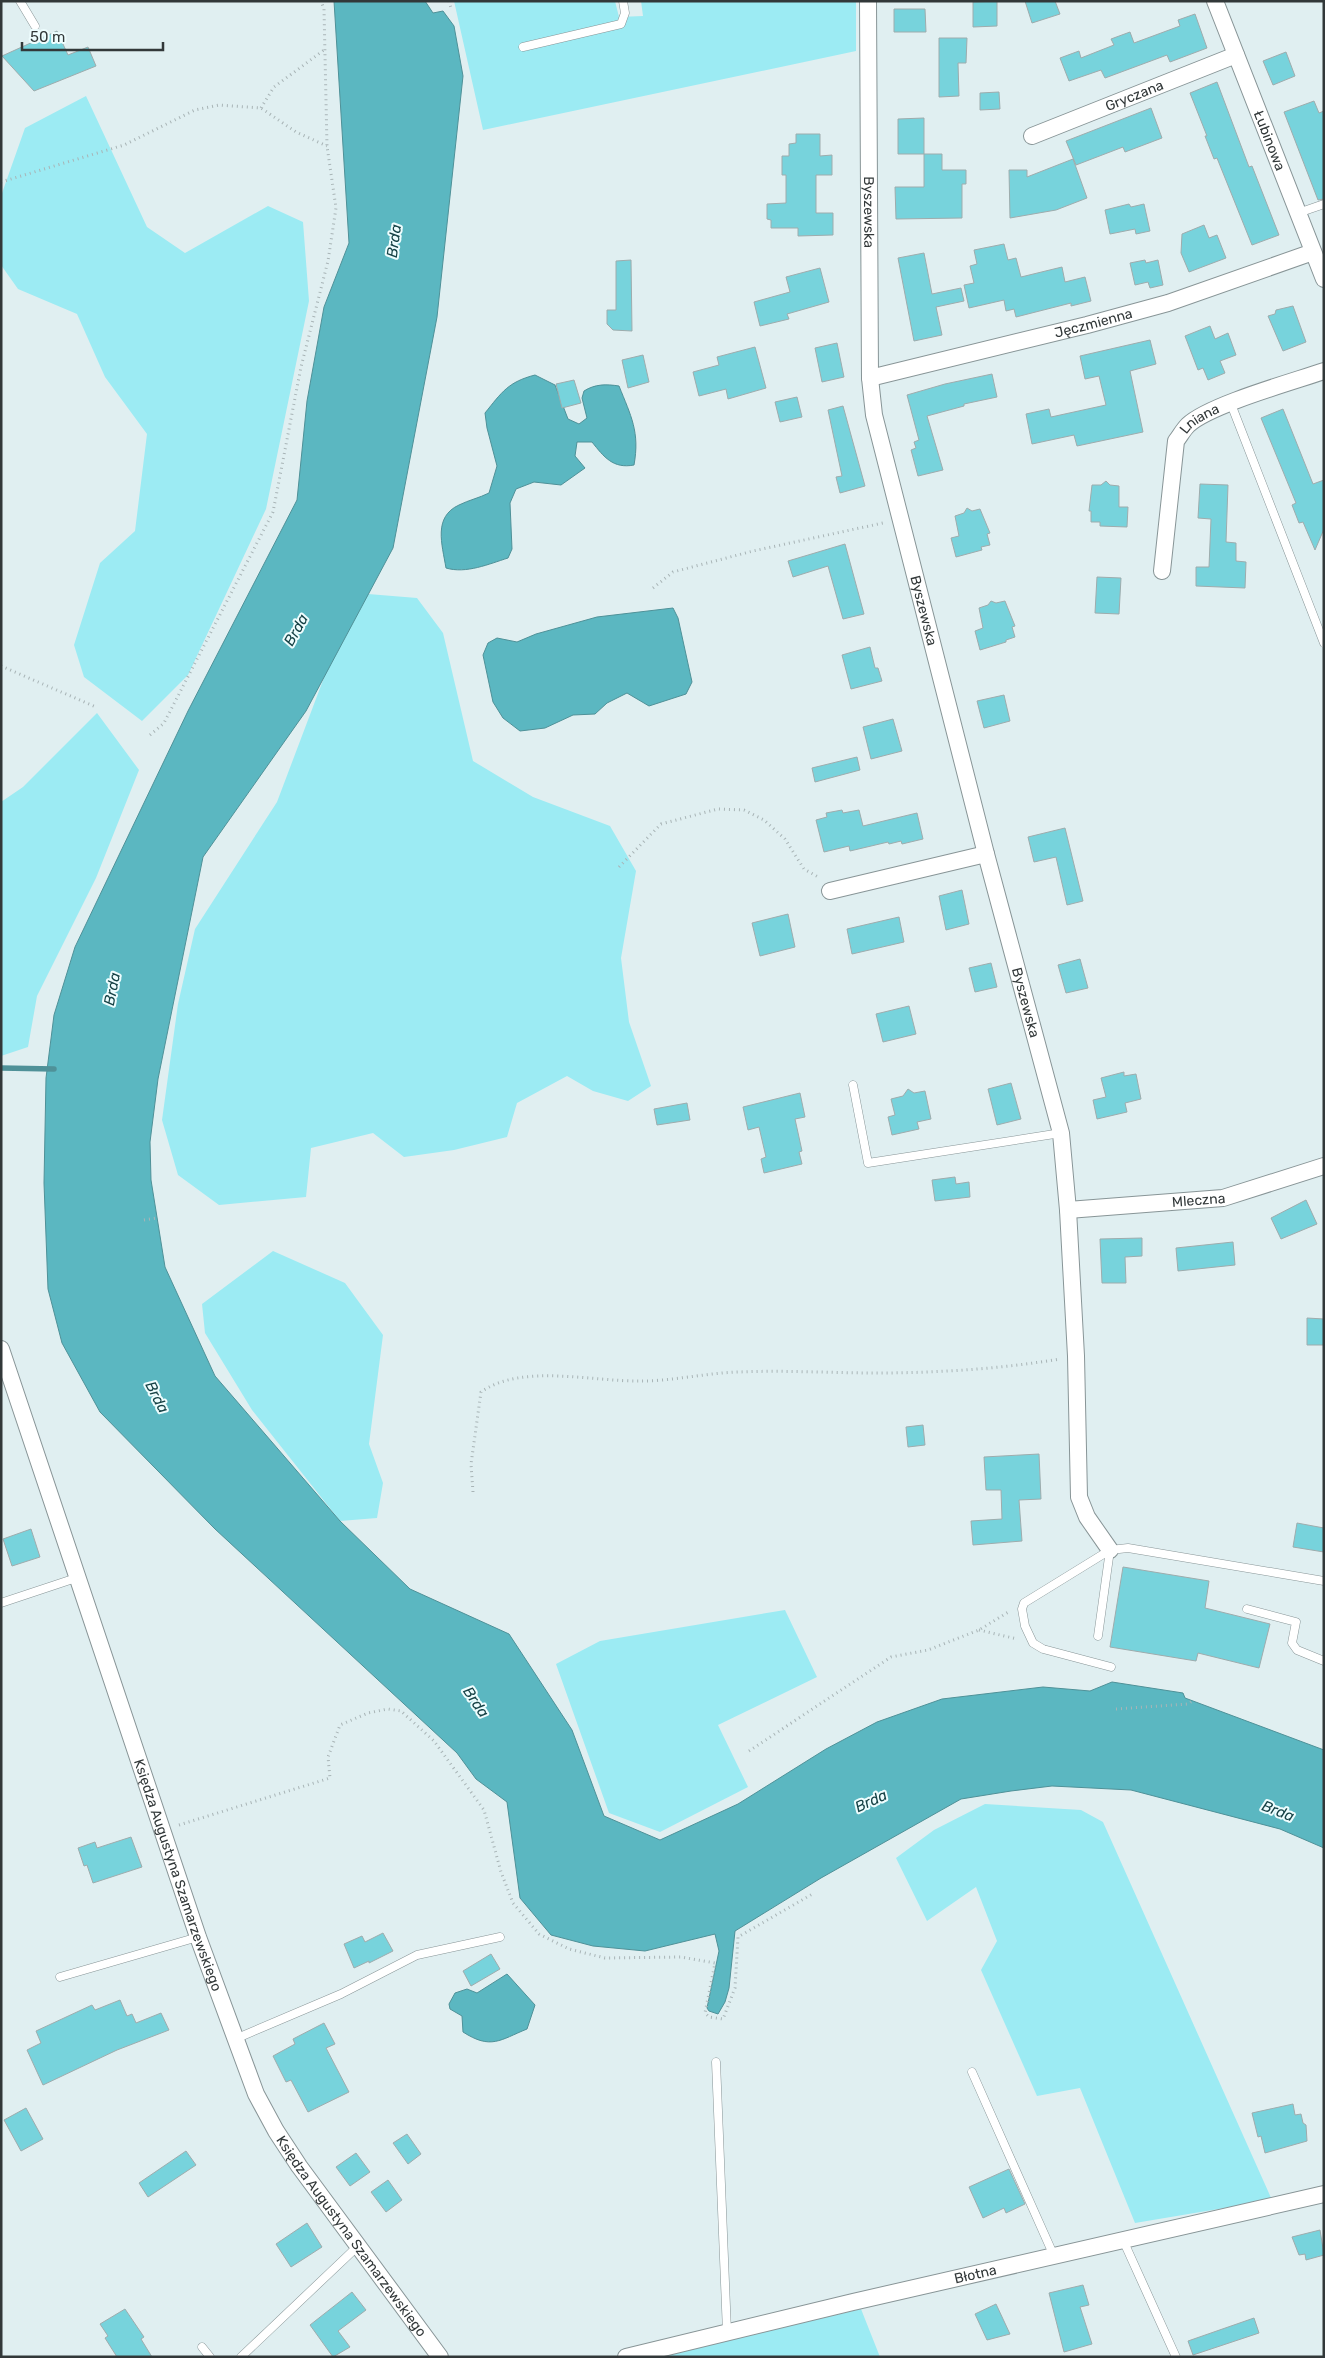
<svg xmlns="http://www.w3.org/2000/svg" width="1325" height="2358" viewBox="0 0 1325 2358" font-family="Rubik,sans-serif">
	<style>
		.green { fill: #9cebf3 }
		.water { fill: #5bb7c1; stroke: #4f9198 }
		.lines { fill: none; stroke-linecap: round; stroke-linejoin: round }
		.stream { stroke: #4f9198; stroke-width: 5.5 }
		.building { fill: #77d3dc; stroke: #9eacad }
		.lane-casing { stroke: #889597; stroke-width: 9 }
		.street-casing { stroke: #889597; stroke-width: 18 }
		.path { stroke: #a8b4b6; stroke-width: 3; stroke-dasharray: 1 4; stroke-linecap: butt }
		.lane { stroke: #fff; stroke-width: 8 }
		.street { stroke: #fff; stroke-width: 16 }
		.labels { text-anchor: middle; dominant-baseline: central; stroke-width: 4; stroke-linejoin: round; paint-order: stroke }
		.street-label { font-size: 14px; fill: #323839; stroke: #eefdfe }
		.water-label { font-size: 15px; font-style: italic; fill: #164246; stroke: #eefdfe }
	</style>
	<rect width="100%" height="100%" fill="#e0eff1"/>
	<path class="green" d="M454,1h161l4,16 24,-1 -2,-15h215v50l-373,79z
		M86,96l61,131 38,26 83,-47 35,16 6,79 -43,208 -78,166 -46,46 -58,-44 -10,-32 26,-82 35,-32 12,-97 -42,-57 -28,-63 -59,-25 -17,-24v-69l24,-68z
		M368,594l49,4 26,35 30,128 60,36 77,29 26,45 -15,87 8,64 22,64 -23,15 -35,-10 -26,-15 -50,27 -10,34 -53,13 -50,7 -31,-24 -62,15 -5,49 -87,8 -41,-30 -16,-55 16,-116 17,-75 82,-127 48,-127z
		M97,713l42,57 -43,108 -59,118 -9,51 -27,9v-254l22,-15z
		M273,1251l72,32 38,52 -14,109 14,39 -6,35 -37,3 -88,-111 -47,-77 -3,-29z
		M785,1610l32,67 -99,48 30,62 -88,45 -51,-19 -53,-149 44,-23z
		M985,1804l96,6 22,12 169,378 -137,23 -55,-135 -43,8 -56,-126 16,-29 -21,-54 -49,34 -31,-63 38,-28z
		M861,2309l19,48h-224z"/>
	<path class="water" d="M334,1h91l8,12 10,-2 11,15 9,50 -26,241 -44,231 -87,163 -103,146 -45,222 -8,63 1,38 14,87 50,109 125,145 70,68 99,45 63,96 32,86 56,24 78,-36 88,-55 51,-27 65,-23 101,-12 47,4 22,-9 71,11 2,5 139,52v98l-44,-19 -149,-39 -79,-4 -41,5 -50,8 -140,79 -86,53 -6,57 -4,14 -7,12 -9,-3 -2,-3 12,-57 -4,-17 -70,17 -52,-5 -42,-11 -31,-37 -13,-96 -31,-23 -19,-26 -242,-224 -115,-117 -38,-69 -14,-54 -4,-106 2,-105 8,-63 21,-68 113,-236 109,-211 10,-99 17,-94 25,-64z
		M535,375l20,10 13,34 11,5 8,-6 -5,-20 2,-7c11,-7 22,-7 35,-5 12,30 21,46 15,79 -21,4 -30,-8 -42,-23h-15l-2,14 10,12 -24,17 -27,-3 -18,7 -6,14 2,46 -4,9c-19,6 -42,16 -62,10 -4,-24 -13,-51 13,-63 10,-5 20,-7 30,-12l8,-27 -10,-38 -2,-15c17,-21 23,-31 50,-38z
		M673,608l5,10 14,64 -6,12 -37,12 -22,-13 -20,10 -12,11 -22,1 -28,13 -25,3 -17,-13 -10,-16 -10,-47 5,-12 9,-5 20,4 19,-8 61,-17z
		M507,1974l28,31 -8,24c-27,11 -36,21 -64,3l-1,-16 -12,-7 -1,-5 6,-11 12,-4 10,4z"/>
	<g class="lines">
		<path class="stream" d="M1,1068l53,1"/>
	</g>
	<path class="building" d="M997,1v25l-24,1v-25z
		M1025,1h30l5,13 -28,9z
		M894,9h31l1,23h-32z
		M1195,14l12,34 -37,14 -3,-7 -62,23 -4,-8 -32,11 -9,-23 19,-7 2,7 33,-13 -3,-6 19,-7 4,11 46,-17 -2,-6z
		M57,31l11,24 20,-8 8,19 -62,25 -32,-35z
		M939,38h28l-1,25h-8l1,33 -20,1z
		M1286,52l9,24 -22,9 -10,-24z
		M1217,82l32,85 3,-1 27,69 -27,10 -35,-87 -3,1 -9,-23h2l-17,-43z
		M999,92l1,17 -20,1v-17z
		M1314,101l5,12 5,-2v88l-6,1 -34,-88z
		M1151,108l11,30 -37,14 -2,-5 -47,18 -10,-24z
		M924,118v36h-26v-35z
		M796,134h24v22l12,-1v20h-16v38h17v22l-35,1v-8h-27v-8l-4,-1v-15l19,-1v-28h-4v-19h7v-12l7,-1z
		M924,154h18v16h24v14h-4v34l-66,1 -1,-32h29z
		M1073,159l14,39 -31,12 -46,8 -1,-48h18v7z
		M1129,204l2,3 13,-3 6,27 -14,3 -1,-5 -25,5 -5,-24z
		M1204,225l5,13 8,-3 9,23 -37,14 -8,-19 1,-19z
		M1004,244l4,16 8,-2 5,19 41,-10 3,15 20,-5 6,24 -20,5v-3l-55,14 -2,-8 -8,2 -2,-11 -35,8 -5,-23 10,-2 -4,-17 7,-2 -3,-14z
		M924,253l8,41 29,-6 3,13 -28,6 6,28 -28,6 -16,-83z
		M631,260l1,71 -19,-1 -6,-6v-14h9v-49z
		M1145,260l1,3 12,-3 5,25 -13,3 -2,-6 -13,3 -5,-22z
		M820,268l9,34 -42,12 2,5 -29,7 -6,-24 36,-10 -4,-15z
		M1293,306l13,36 -23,9 -15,-35 7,-2 1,-4z
		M1210,326l5,13 13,-6 8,22 -16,6 5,12 -17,7 -5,-12 -5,2 -13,-34z
		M1150,340l6,24 -26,7 13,61 -66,14 -3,-11 -42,9 -6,-30 23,-5 2,8 55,-12 -7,-29 -14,3 -5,-23z
		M837,343l7,34 -22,5 -7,-34z
		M755,347l11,41 -38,11 -2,-10 -27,7 -6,-24 26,-7 -2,-8z
		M643,355l6,27 -21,6 -6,-28z
		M992,374l5,23 -33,7v2l-37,10 16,54 -25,6 -7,-26 5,-2 -2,-6 5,-2 -12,-45 38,-11z
		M574,380l7,23 -19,5 -6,-24z
		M797,397l5,20 -22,5 -5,-20z
		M843,406l22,80 -25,7 -4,-16 6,-1 -14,-66z
		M1283,409l30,75 11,-4v49l-9,21 -12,-28 -4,1 -7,-18 4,-2 -35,-85z
		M1106,481l4,4 9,1v21h9l-1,20 -27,-1v-4h-9v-11h-2l3,-26h9z
		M1200,484l28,1 -2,57 10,1v18l10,1 -1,26 -49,-2v-19h13l2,-48 -13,-1z
		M967,508l5,3 8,-2 10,24 -3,1 3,11 -9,2 1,3 -26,7 -5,-19 8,-2 -4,-20 9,-3z
		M845,544l19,70 -21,5 -15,-53 -35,11 -5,-16z
		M1097,577l24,1 -2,36 -24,-1z
		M991,601l5,2 9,-2 10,25 -3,1 3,10 -9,3v2l-26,8 -5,-19 8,-3 -4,-20 9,-3z
		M870,647l5,21h3l4,13 -31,8 -9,-34z
		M1004,695l6,26 -26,7 -7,-27z
		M893,719l9,32 -31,8 -8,-32z
		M857,757l3,13 -45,12 -3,-14z
		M842,810l1,3 16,-3 4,16 54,-13 6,26 -21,5 -1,-3 -12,3 -1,-2 -38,9 -1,-5 -25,6 -8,-32 11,-3 -1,-4z
		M1065,828l18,73 -16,4 -11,-48 -22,5 -6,-25z
		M962,890l7,34 -23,6 -7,-34z
		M788,914l7,33 -35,9 -8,-33z
		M899,917l5,25 -52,12 -5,-25z
		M1080,959l8,29 -22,5 -8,-28z
		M991,963l6,24 -22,5 -6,-24z
		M909,1006l7,28 -33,8 -7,-28z
		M1124,1072v4l12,-2 5,25 -16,4 2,9 -30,7 -4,-19 13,-3 -5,-19z
		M1011,1083l10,36 -24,6 -9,-36z
		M908,1089l6,4 11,-2 6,28 -14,3 2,7 -27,6 -4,-18 7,-2 -4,-16 12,-3z
		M800,1093l5,24 -10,2 7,32 -3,1 3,12 -38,9 -3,-14 5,-2 -7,-30 -11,3 -5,-23z
		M687,1103l3,17 -33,5 -3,-16z
		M955,1177l1,7 13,-2 1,15 -35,4 -3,-21z
		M1306,1200l11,24 -36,15 -10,-21z
		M1142,1238v18l-17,1 1,26h-24l-2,-44z
		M1233,1242l2,23 -57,6 -2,-23z
		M1307,1318l17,1v26h-17z
		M923,1425l2,20 -17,2 -2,-20z
		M1039,1454l2,45 -22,1 3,41 -49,4 -2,-24 31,-2 -1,-29h-15l-2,-33z
		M1297,1523l27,5v24l-31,-5z
		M31,1529l9,28 -28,9 -9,-27z
		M1123,1567l86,14 -4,27 65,16 -11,44 -61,-15 -2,8 -86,-14z
		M131,1837l11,30 -49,16 -6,-18 -3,1 -6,-18 17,-6 2,6z
		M383,1933l10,18 -24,12v-2l-15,7 -10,-24 18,-8 3,6z
		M491,1954l9,15 -29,17 -8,-15z
		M120,2000l7,16 5,-2 4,9 25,-10 8,17 -52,20 -74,35 -16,-35 14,-7 -5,-12 56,-26 3,5z
		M324,2023l11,21 -9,4 23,44 -41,20 -17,-32 -5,2 -13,-26 22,-12 -2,-5z
		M1293,2104l2,11 6,-1 2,9 3,2 1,16 -42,12 -4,-17 -3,1 -6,-24z
		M26,2108l17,31 -22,12 -17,-31z
		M407,2134l14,20 -13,10 -15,-21z
		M186,2151l10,14 -48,32 -9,-14z
		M356,2153l14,19 -20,14 -14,-19z
		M1009,2169l16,35 -19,9 -2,-5 -21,10 -14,-31z
		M388,2180l14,20 -16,12 -15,-20z
		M307,2223l15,24 -31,20 -15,-23z
		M1320,2230l4,25 -18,5 -1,-6 -6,1 -7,-18z
		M1083,2285l6,20 -9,2 12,37 -28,8 -15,-59z
		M352,2292l14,18 -28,21 12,16 -17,10 -23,-32z
		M996,2304l14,30 -23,6 -12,-26z
		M125,2309l19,28 -3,2 11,18h-35l-12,-19 3,-2 -8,-12z
		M1254,2318l5,15 -66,22 -5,-14z"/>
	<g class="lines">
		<defs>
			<path id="lane" d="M20,1l15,25
				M523,47l98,-23 4,-11 -2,-12
				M1298,213l26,-9
				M1231,404l93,239
				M853,1085l15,78 193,-30
				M1,1603l75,-25
				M1247,1609l49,13 -4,21 5,7 27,11
				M1098,1636l12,-86
				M1111,1667l-68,-18 -10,-6 -8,-17 -3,-17 2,-6 86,-53 18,-2 196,33
				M60,1977l138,-40
				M235,2039l106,-45 76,-39 83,-18
				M716,2062l11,270
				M972,2072l82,184
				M1123,2240l53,117
				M202,2347l8,10
				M241,2357l117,-111"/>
			<g id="street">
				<path id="s1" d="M868,1l2,377 4,37 112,439 75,279 7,77 8,146 3,141 8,20 23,33"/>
				<path id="s2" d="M1215,1l109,278"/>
				<path id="s3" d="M1032,136l204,-81"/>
				<path id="s4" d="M870,378l217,-53 81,-22 145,-51"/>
				<path id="s5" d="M1162,571l14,-130c4,-5 7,-11 12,-16 21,-20 104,-43 136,-54"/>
				<path d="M830,891l156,-37"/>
				<path id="s6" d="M1068,1210l155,-12 101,-32"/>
				<path id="s7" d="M1,1349l197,588 58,157 20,37 23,35 141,191"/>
				<path id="s8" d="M626,2357l227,-55 471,-108"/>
			</g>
		</defs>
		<use href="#lane" class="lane-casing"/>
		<use href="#street" class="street-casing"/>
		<path class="path" d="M449,1l2,7
			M261,108l13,-21 50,-37
			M1,182l123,-37 71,-35 24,-5 42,3 35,24 31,14
			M653,588l20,-16 80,-21 130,-28
			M1,666l95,41
			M150,735l14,-12 109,-211 28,-145 27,-106 8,-53 -9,-62 -3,-137 -3,-8
			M619,867l42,-43 57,-15 26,1 20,10 21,19 19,30 16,9
			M144,1220l13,-2
			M473,1492l-2,-28 10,-72c41,-29 112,-10 160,-11 32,0 65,-8 98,-9 45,-2 91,1 136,1 62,0 124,-4 185,-14
			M979,1630l38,9
			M1116,1709l72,-5 4,-3
			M749,1751l142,-94 37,-7 51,-20 31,-19
			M179,1825l151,-47 -2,-21 12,-32 28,-12 20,-4 13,2 33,30 50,69 17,62 12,31 26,31 30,15 36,9 76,-1 34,6 -10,50 4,4 14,2 12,-31 3,-51 76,-44"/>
		<use href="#lane" class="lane"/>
		<use href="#street" class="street"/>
	</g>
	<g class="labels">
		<g class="street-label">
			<text stroke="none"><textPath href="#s3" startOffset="110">Gryczana</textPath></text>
			<text stroke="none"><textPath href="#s2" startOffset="150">Łubinowa</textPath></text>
			<text stroke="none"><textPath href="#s1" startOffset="211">Byszewska</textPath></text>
			<text stroke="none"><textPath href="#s4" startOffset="230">Jęczmienna</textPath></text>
			<text stroke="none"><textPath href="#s5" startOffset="164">Lniana</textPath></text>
			<text stroke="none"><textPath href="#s1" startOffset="616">Byszewska</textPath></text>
			<text stroke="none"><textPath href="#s1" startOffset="1021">Byszewska</textPath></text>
			<text stroke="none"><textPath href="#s6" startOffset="131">Mleczna</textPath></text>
			<text stroke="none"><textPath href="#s7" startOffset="555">Księdza Augustyna Szamarzewskiego</textPath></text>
			<text stroke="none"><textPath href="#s7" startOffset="959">Księdza Augustyna Szamarzewskiego</textPath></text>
			<text stroke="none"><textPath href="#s8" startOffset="359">Błotna</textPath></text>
		</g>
		<g class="water-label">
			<text transform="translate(394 241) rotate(-82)">Brda</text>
			<text transform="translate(296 630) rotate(-61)">Brda</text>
			<text transform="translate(112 989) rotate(-79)">Brda</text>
			<text transform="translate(157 1397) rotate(63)">Brda</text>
			<text transform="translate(476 1702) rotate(56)">Brda</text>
			<text transform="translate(871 1801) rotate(-25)">Brda</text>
			<text transform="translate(1278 1811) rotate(21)">Brda</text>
		</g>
	</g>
	<rect width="1325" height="2358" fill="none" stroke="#323839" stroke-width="5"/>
	<path d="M22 42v8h141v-8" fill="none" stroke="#323839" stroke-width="2.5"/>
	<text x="30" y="42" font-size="15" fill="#323839" stroke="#eefdfe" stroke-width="4" paint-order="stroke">50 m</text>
</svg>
